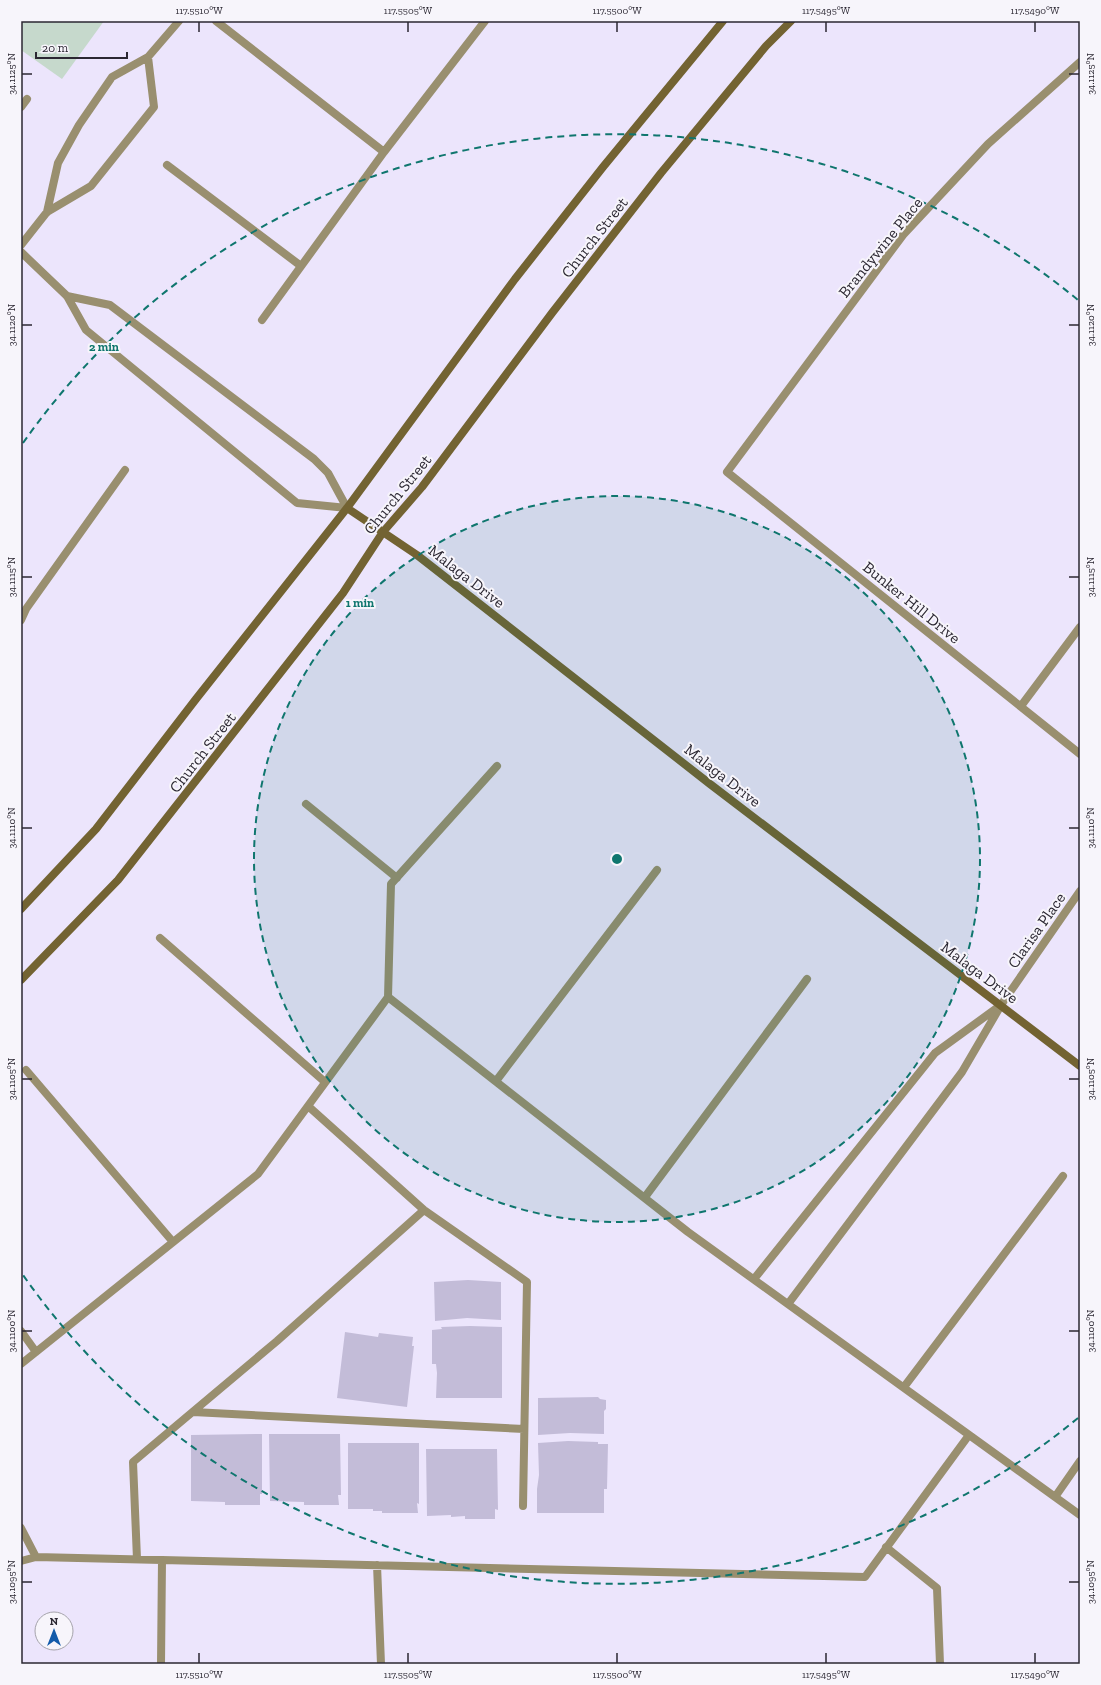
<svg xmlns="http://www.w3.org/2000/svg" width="1101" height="1685" font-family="'Zilla Slab',serif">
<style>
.green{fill:#c6d9cc}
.building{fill:#c3bcd8}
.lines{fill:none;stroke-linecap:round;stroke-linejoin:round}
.lane{stroke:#998f6f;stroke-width:8}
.street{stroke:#998f6f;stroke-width:8}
.secondary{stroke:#736332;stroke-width:8}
.ticks{fill:none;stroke:#2b2732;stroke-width:1.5}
.ring{fill:none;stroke:#0f766e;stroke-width:2;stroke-dasharray:7 5}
.labels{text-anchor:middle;stroke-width:4;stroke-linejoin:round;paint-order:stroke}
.street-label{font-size:16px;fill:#2b2732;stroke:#f7f5fb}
.centre{fill:#0f766e;stroke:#f7f5fb;stroke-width:2}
.ring-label{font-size:12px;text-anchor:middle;font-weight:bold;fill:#0f766e;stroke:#f7f5fb;stroke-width:4;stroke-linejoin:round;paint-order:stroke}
.neatline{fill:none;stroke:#2b2732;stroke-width:1.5}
.ticks-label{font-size:10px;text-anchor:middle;fill:#2b2732}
</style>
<rect width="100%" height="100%" fill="#ece5fc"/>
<path class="green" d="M 21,21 L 104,21 L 62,79 L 21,50 Z"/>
<path class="building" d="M 468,1280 L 501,1282 L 501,1320 L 467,1318 L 435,1321 L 434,1282 Z
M 470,1326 L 502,1327 L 502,1398 L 436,1398 L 437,1373 L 436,1364 L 432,1364 L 432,1330 L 442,1329 L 441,1327 Z
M 345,1332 L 378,1337 L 379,1333 L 413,1337 L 412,1346 L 414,1346 L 407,1407 L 337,1398 Z
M 598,1397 L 600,1399 L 606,1400 L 606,1409 L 604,1411 L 604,1434 L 570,1433 L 538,1435 L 538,1398 Z
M 262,1434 L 262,1494 L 260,1494 L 260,1505 L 225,1505 L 225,1502 L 191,1501 L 191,1435 Z
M 269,1434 L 340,1434 L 341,1495 L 338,1495 L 339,1505 L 304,1505 L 304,1502 L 270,1501 Z
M 568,1441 L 598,1442 L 598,1444 L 608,1444 L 607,1489 L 604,1489 L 604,1513 L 537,1513 L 537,1489 L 539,1475 L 538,1443 Z
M 348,1443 L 419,1443 L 419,1504 L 417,1503 L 418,1513 L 382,1513 L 382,1511 L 373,1511 L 373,1509 L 348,1509 Z
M 426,1449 L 497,1449 L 498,1510 L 495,1509 L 495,1519 L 465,1519 L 465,1516 L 451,1517 L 451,1515 L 427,1516 Z"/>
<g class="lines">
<path class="lane" d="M 216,21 L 384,152 L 485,21
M 21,107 L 27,99
M 167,165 L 301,266
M 47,212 L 58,163 L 79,125 L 112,77 L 148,57 L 179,21
M 21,245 L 47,212 L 91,186 L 154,107 L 148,57
M 21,252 L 67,296 L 86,330 L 297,503 L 347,508
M 67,296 L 110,305 L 314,459 L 328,473 L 347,508
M 262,320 L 384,152
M 21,620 L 26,609 L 125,470
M 497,766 L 391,884 L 388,997 L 688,1232 L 1080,1515
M 306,804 L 397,878
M 160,938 L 325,1082
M 26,1070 L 173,1242
M 496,1081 L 657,870
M 308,1106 L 424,1210 L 527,1282 L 523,1506
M 645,1197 L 807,979
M 754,1279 L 935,1053 L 1001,1005
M 788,1304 L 962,1072 L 1000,1007
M 21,1331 L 36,1352
M 21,1364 L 258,1174 L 388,997
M 904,1387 L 1063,1176
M 193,1412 L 524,1429
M 1055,1497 L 1080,1461
M 21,1528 L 36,1557 L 865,1577 L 969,1435
M 886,1547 L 937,1588 L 940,1664
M 137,1559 L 133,1462 L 277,1341 L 424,1210
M 21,1561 L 36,1557
M 377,1565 L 381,1664
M 161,1664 L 162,1560"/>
<path class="street" d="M 1080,62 L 988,144 L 903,235 L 727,472 L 1080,754
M 1021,706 L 1080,627
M 1001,1005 L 1080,891"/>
<path class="secondary" d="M 347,508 L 417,555 L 710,784 L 1080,1066
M 21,909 L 96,829 L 196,699 L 347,508 L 515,279 L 603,167 L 723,21
M 21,980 L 118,880 L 343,593 L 383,532 L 422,487 L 552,313 L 661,173 L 766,46 L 791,21"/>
</g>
<path class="ticks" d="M 199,22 L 199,32M 408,22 L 408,32M 617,22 L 617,32M 826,22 L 826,32M 1035,22 L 1035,32M 22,74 L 32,74M 1069,74 L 1079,74M 22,325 L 32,325M 1069,325 L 1079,325M 22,577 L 32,577M 1069,577 L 1079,577M 22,828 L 32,828M 1069,828 L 1079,828M 22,1079 L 32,1079M 1069,1079 L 1079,1079M 22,1331 L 32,1331M 1069,1331 L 1079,1331M 22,1582 L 32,1582M 1069,1582 L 1079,1582M 199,1653 L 199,1663M 408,1653 L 408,1663M 617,1653 L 617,1663M 826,1653 L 826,1663M 1035,1653 L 1035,1663"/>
<circle cx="617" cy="859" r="363" fill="#0f766e" fill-opacity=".12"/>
<g class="ring">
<circle cx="617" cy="859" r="363"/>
<path d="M1078 1418A725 725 0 0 1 23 1275M23 443A725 725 0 0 1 1078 300"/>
</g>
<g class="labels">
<g class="street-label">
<text transform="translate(594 237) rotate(-52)" y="6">Church Street</text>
<text transform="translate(880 247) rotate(-51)" y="6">Brandywine Place</text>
<text transform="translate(397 494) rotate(-51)" y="6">Church Street</text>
<text transform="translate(467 576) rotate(38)" y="6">Malaga Drive</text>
<text transform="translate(912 602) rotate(39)" y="6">Bunker Hill Drive</text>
<text transform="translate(202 752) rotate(-52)" y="6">Church Street</text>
<text transform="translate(723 775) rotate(38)" y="6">Malaga Drive</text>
<text transform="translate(1036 930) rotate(-55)" y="6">Clarisa Place</text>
<text transform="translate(980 972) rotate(37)" y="6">Malaga Drive</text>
</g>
</g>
<circle cx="617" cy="859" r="6" class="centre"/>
<g class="ring-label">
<text x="104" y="351">2 min</text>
<text x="360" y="607">1 min</text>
</g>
<rect width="1101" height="1685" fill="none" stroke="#f7f5fb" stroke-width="44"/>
<g transform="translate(54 1631)"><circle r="19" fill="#f7f5fb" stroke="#a5a3ab"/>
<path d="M0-3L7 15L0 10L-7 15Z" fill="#135baa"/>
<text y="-6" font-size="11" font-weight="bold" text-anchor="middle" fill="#2b2732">N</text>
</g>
<path d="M36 52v6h91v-6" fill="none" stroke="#2b2732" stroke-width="2"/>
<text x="42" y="52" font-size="12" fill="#2b2732" stroke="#f7f5fb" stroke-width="3" paint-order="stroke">20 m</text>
<rect x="22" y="22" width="1057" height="1641" class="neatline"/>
<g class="ticks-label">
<text x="199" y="14">117.5510°W</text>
<text x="408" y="14">117.5505°W</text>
<text x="617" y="14">117.5500°W</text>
<text x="826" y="14">117.5495°W</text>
<text x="1035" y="14">117.5490°W</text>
<text transform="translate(11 74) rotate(-90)" y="4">34.1125°N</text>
<text transform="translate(1090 74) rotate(-90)" y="4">34.1125°N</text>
<text transform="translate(11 325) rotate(-90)" y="4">34.1120°N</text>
<text transform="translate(1090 325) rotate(-90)" y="4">34.1120°N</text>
<text transform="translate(11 577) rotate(-90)" y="4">34.1115°N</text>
<text transform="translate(1090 577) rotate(-90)" y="4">34.1115°N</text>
<text transform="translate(11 828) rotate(-90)" y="4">34.1110°N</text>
<text transform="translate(1090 828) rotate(-90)" y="4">34.1110°N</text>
<text transform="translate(11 1079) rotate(-90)" y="4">34.1105°N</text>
<text transform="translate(1090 1079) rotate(-90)" y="4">34.1105°N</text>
<text transform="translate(11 1331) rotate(-90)" y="4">34.1100°N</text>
<text transform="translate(1090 1331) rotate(-90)" y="4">34.1100°N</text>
<text transform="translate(11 1582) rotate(-90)" y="4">34.1095°N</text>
<text transform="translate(1090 1582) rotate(-90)" y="4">34.1095°N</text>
<text x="199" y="1678">117.5510°W</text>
<text x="408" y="1678">117.5505°W</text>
<text x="617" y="1678">117.5500°W</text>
<text x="826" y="1678">117.5495°W</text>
<text x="1035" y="1678">117.5490°W</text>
</g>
</svg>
